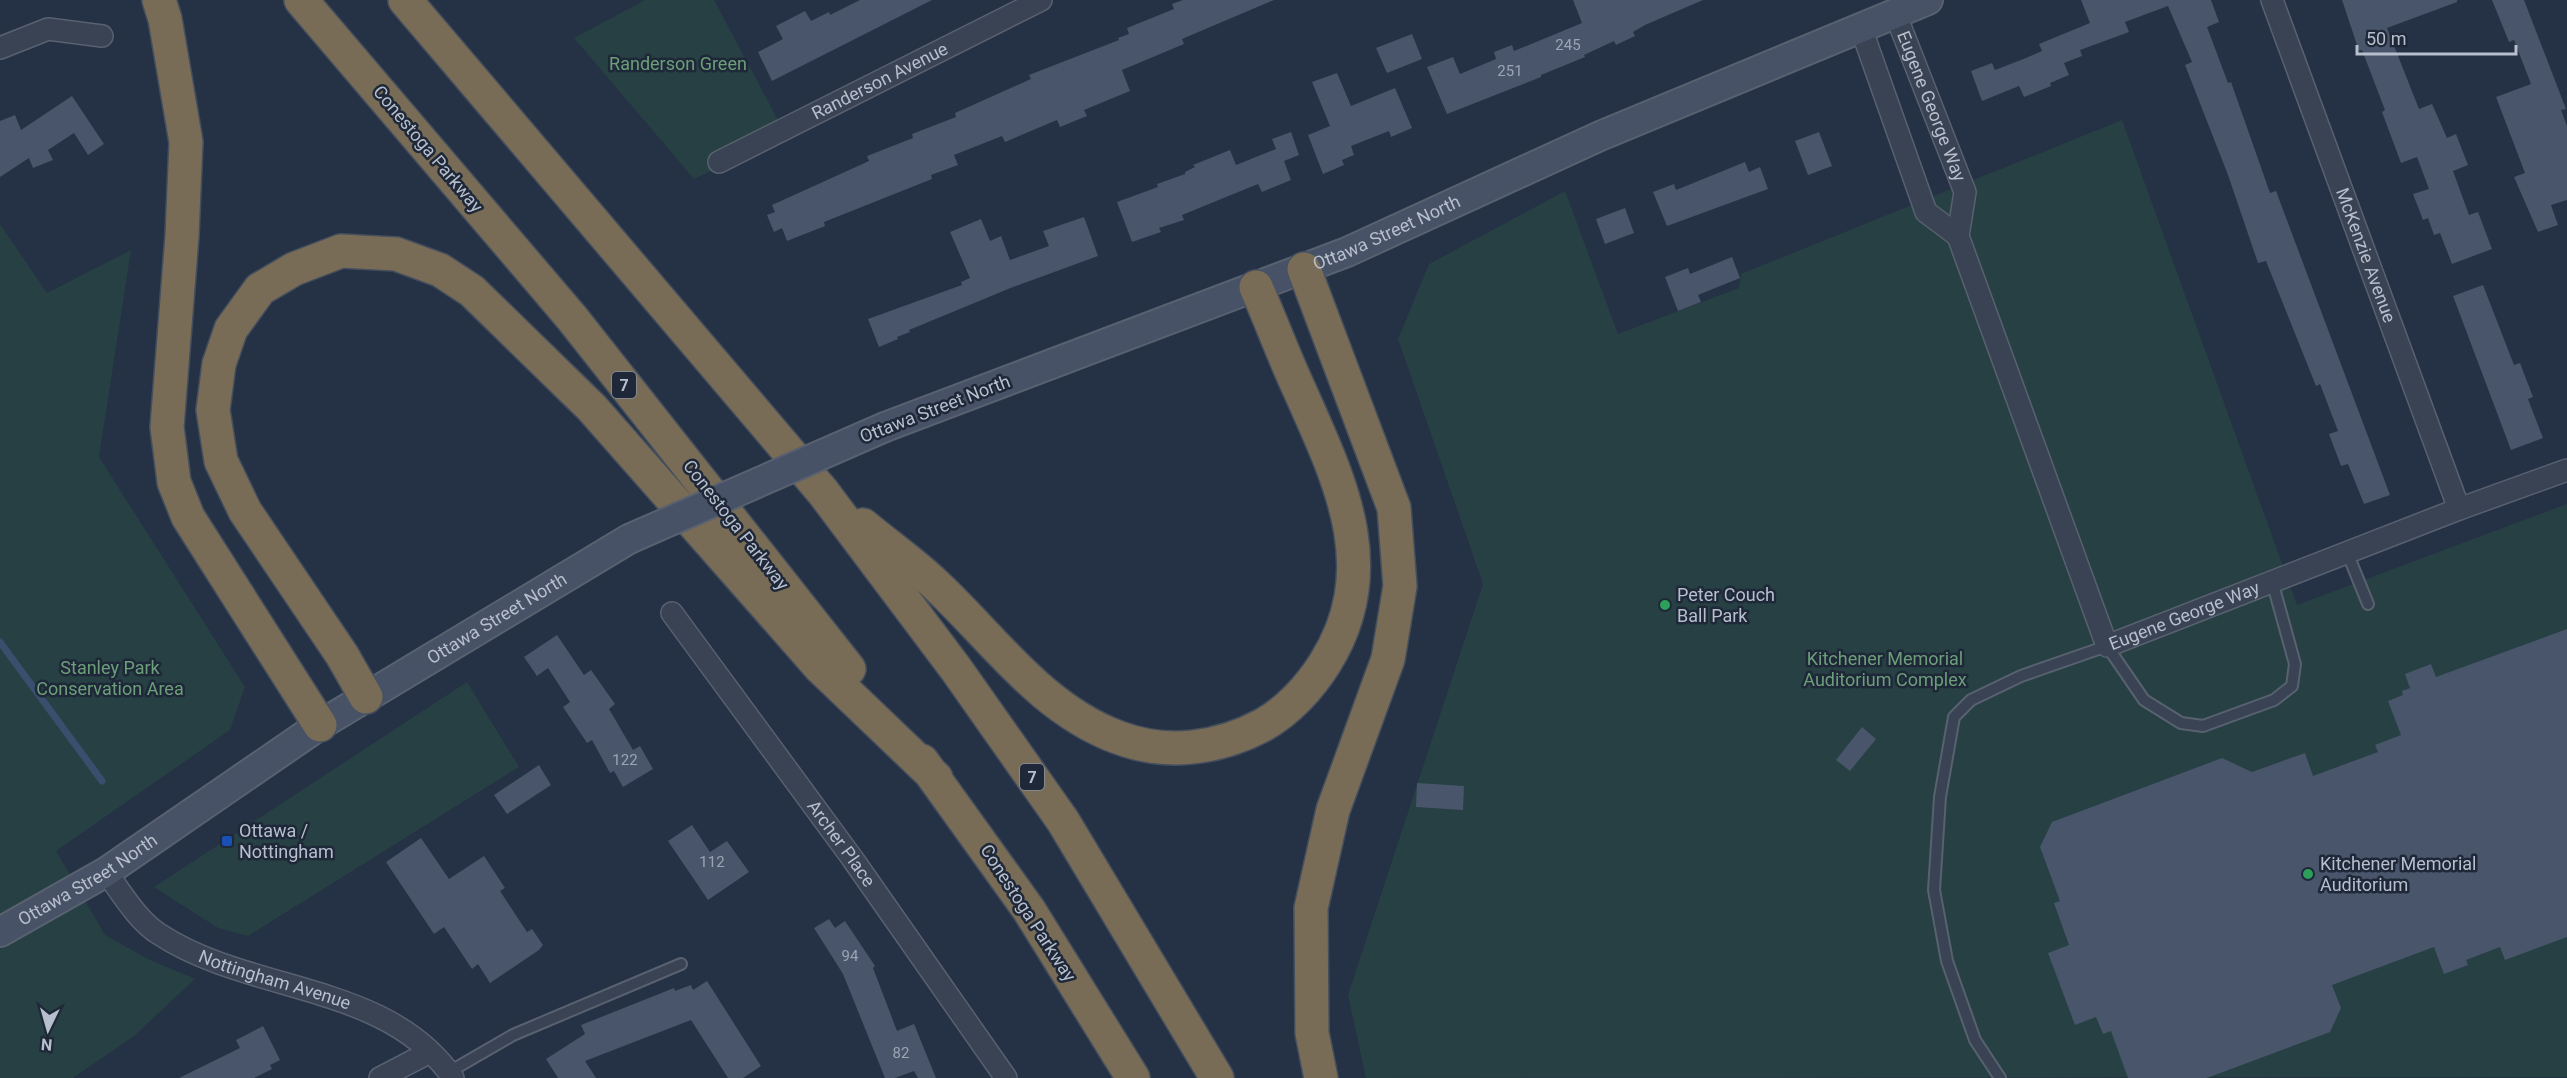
<svg xmlns="http://www.w3.org/2000/svg" width="2567" height="1078" font-family="Roboto,sans-serif">
<style>
.green{fill:#274044}
.lines{fill:none;stroke-linecap:round;stroke-linejoin:round}
.stream{stroke:#3a4e6d;stroke-width:7}
.building{fill:#49556a}
.lane-casing{stroke:#586170;stroke-width:14}
.street-casing{stroke:#586170;stroke-width:24}
.secondary-casing{stroke:#586170;stroke-width:32}
.highway-casing{stroke:#444e5d;stroke-width:36}
.lane{stroke:#3a4353;stroke-width:10}
.street{stroke:#3a4353;stroke-width:21}
.secondary{stroke:#475266;stroke-width:28}
.highway{stroke:#796c56;stroke-width:33}
.secondary-bridge-casing{stroke:#586170;stroke-width:32;stroke-linecap:butt}
.secondary-bridge{stroke:#475266;stroke-width:28}
.leisure-dot{fill:#2e9e5b;stroke:#1e2838;stroke-width:2}
.transit-dot{fill:#1a4fb4;stroke:#1e2838;stroke-width:2}
.labels{text-anchor:middle;stroke-width:5;stroke-linejoin:round;paint-order:stroke}
.number-label{font-size:15px;fill:#9ca4b4}
.shield{fill:#1e2838;stroke:#8992a0;stroke-width:1.5}
.shield-label{font-size:16px;font-weight:bold;fill:#b7bfcd}
.park-label{font-size:18px;fill:#6c9f79;stroke:#1e2838}
.street-label{font-size:18px;fill:#b7bfcd;stroke:#1e2838}
.poi-label{font-size:18px;fill:#b7bfcd;stroke:#1e2838;text-anchor:start}
</style>
<rect width="100%" height="100%" fill="#253144"/>
<path class="green" d="M 645,0 L 714,0 L 786,135 L 694,179 L 574,38 Z
M 2122,120 L 2297,605 L 2567,504 L 2567,1077 L 1366,1078 L 1348,995 L 1483,584 L 1398,339 L 1429,264 L 1565,191 L 1618,334 L 1739,288 L 1741,274 Z
M 0,224 L 47,293 L 131,250 L 99,457 L 245,687 L 230,730 L 56,851 L 105,935 L 148,959 L 195,979 L 134,1036 L 73,1078 L 0,1078 Z
M 467,682 L 519,767 L 248,936 L 218,928 L 154,887 Z"/>
<g class="lines">
<path class="stream" d="M 0,642 L 102,781"/>
</g>
<path class="building" d="M 860,0 L 932,0 L 772,81 L 758,52 L 783,39 L 776,26 L 805,11 L 811,21 L 829,12 L 830,15 Z
M 1183,0 L 1274,0 L 1182,39 L 1184,44 L 1122,70 L 1130,91 L 1084,110 L 1087,116 L 1060,127 L 1057,120 L 1005,142 L 1002,136 L 954,155 L 958,165 L 931,175 L 932,179 L 824,222 L 825,226 L 787,241 L 782,228 L 774,232 L 767,215 L 775,212 L 772,205 L 869,161 L 867,156 L 913,138 L 912,134 L 956,117 L 955,113 L 1031,79 L 1029,75 L 1119,40 L 1118,38 L 1129,34 L 1127,28 L 1174,9 L 1172,4 Z
M 1573,0 L 1703,0 L 1645,25 L 1633,32 L 1635,36 L 1616,45 L 1614,41 L 1584,55 L 1585,57 L 1541,75 L 1541,77 L 1447,114 L 1427,67 L 1453,57 L 1460,74 L 1496,59 L 1494,52 L 1512,45 L 1514,51 L 1582,23 Z
M 2081,0 L 2211,0 L 2219,22 L 2207,27 L 2228,83 L 2231,82 L 2270,193 L 2276,191 L 2390,495 L 2364,504 L 2348,464 L 2341,466 L 2329,434 L 2338,431 L 2320,384 L 2316,386 L 2266,261 L 2258,263 L 2228,175 L 2185,65 L 2192,62 L 2168,6 L 2125,22 L 2129,32 L 2080,50 L 2082,56 L 2064,63 L 2069,75 L 2050,83 L 2051,86 L 2024,97 L 2019,86 L 1982,101 L 1971,71 L 1992,63 L 1995,70 L 2026,58 L 2042,51 L 2039,44 L 2090,23 Z
M 2342,0 L 2457,0 L 2457,2 L 2387,28 L 2419,109 L 2432,104 L 2447,138 L 2456,134 L 2468,165 L 2453,171 L 2469,215 L 2478,212 L 2492,249 L 2452,264 L 2440,233 L 2434,235 L 2428,218 L 2423,220 L 2413,194 L 2429,189 L 2417,157 L 2401,163 L 2382,112 L 2385,110 L 2362,50 L 2359,51 Z
M 2492,0 L 2524,0 L 2566,109 L 2561,110 L 2567,126 L 2567,200 L 2551,205 L 2558,225 L 2538,232 L 2514,177 L 2525,173 L 2496,97 L 2531,84 L 2514,40 L 2509,42 Z
M 1412,34 L 1422,59 L 1387,73 L 1376,48 Z
M 1337,73 L 1351,106 L 1395,88 L 1412,128 L 1391,137 L 1389,131 L 1351,146 L 1354,155 L 1342,160 L 1344,165 L 1323,174 L 1308,135 L 1330,126 L 1312,82 Z
M 72,96 L 104,144 L 88,155 L 74,133 L 48,150 L 53,160 L 33,168 L 29,158 L 0,177 L 0,121 L 15,115 L 21,130 Z
M 1291,132 L 1299,155 L 1284,161 L 1291,180 L 1262,192 L 1258,184 L 1182,215 L 1184,220 L 1159,228 L 1161,232 L 1132,242 L 1117,202 L 1158,187 L 1157,184 L 1185,174 L 1185,172 L 1195,167 L 1193,165 L 1230,150 L 1236,165 L 1276,149 L 1272,139 Z
M 1819,132 L 1832,166 L 1808,175 L 1795,141 Z
M 1745,162 L 1749,172 L 1760,167 L 1768,189 L 1667,226 L 1653,192 L 1674,184 L 1676,190 Z
M 1625,208 L 1634,233 L 1605,244 L 1596,219 Z
M 1084,217 L 1098,256 L 1013,287 L 909,330 L 910,332 L 897,337 L 898,339 L 879,347 L 868,319 L 962,285 L 961,282 L 970,278 L 950,232 L 981,219 L 990,241 L 1001,236 L 1010,260 L 1049,246 L 1043,231 Z
M 1732,257 L 1740,278 L 1698,295 L 1701,302 L 1678,311 L 1665,277 L 1688,268 L 1690,274 Z
M 2483,285 L 2514,365 L 2520,363 L 2533,397 L 2528,399 L 2543,438 L 2511,450 L 2453,296 Z
M 2567,629 L 2567,937 L 2505,960 L 2500,947 L 2466,960 L 2468,965 L 2444,974 L 2434,947 L 2332,985 L 2341,1008 L 2330,1032 L 2207,1078 L 2128,1078 L 2111,1031 L 2103,1034 L 2096,1017 L 2075,1025 L 2048,953 L 2069,945 L 2054,903 L 2060,901 L 2040,847 L 2052,822 L 2222,758 L 2252,772 L 2305,753 L 2313,776 L 2378,752 L 2375,745 L 2401,735 L 2388,701 L 2403,695 L 2402,691 L 2410,688 L 2405,674 L 2431,664 L 2436,677 Z
M 557,635 L 584,675 L 591,670 L 615,704 L 609,709 L 633,750 L 640,746 L 653,769 L 623,787 L 614,771 L 610,773 L 592,740 L 587,743 L 563,707 L 570,702 L 548,668 L 537,676 L 524,657 Z
M 1862,727 L 1876,739 L 1850,771 L 1836,760 Z
M 539,765 L 551,785 L 507,814 L 494,795 Z
M 1417,783 L 1464,786 L 1463,810 L 1416,807 Z
M 692,825 L 710,852 L 727,841 L 749,872 L 708,900 L 668,841 Z
M 421,838 L 449,879 L 484,856 L 505,888 L 500,891 L 527,932 L 532,929 L 543,945 L 539,950 L 490,983 L 478,964 L 472,969 L 444,927 L 434,934 L 386,862 Z
M 829,919 L 835,928 L 845,921 L 875,966 L 873,968 L 897,1031 L 914,1024 L 936,1078 L 918,1078 L 914,1071 L 895,1078 L 885,1078 L 843,974 L 814,928 Z
M 707,981 L 761,1066 L 743,1078 L 728,1078 L 691,1020 L 585,1061 L 596,1078 L 558,1078 L 546,1059 L 585,1034 L 581,1025 L 674,988 L 675,991 L 691,985 L 693,990 Z
M 263,1026 L 280,1060 L 270,1065 L 272,1069 L 254,1078 L 179,1078 L 240,1048 L 236,1040 Z"/>
<g class="lines">
<g class="lane-casing">
<path id="lane" d="M 2347,552 L 2368,604
M 449,1072 L 513,1035 L 681,964
M 2000,1078 L 1975,1040 L 1947,961 L 1934,890 L 1940,797 L 1954,717 L 1971,700 L 2021,676 L 2107,646 L 2144,700 L 2181,723 L 2203,726 L 2274,700 L 2292,686 L 2295,664 L 2272,581"/>
</g>
<g class="street-casing">
<g id="street">
<path id="s1" d="M 2272,0 L 2459,509"/>
<path id="s2" d="M 1895,13 L 1965,192 L 1958,236 L 2107,646 L 2459,509 L 2567,470"/>
<path d="M 1861,28 L 1926,212 L 1958,236"/>
<path d="M 0,48 L 48,29 L 102,36"/>
<path id="s3" d="M 719,162 L 1041,0"/>
<path id="s4" d="M 672,613 L 852,858 L 1006,1078"/>
<path id="s5" d="M 106,872 C 121,892 137,920 159,934 C 250,994 387,982 453,1078"/>
<path d="M 380,1078 L 430,1052"/>
</g>
</g>
<g class="secondary-casing">
<g id="secondary">
<path id="s6" d="M 885,427 L 1347,252 L 1600,136 L 1928,0"/>
<path id="s7" d="M 0,932 L 106,872 L 320,725 L 629,539"/>
</g>
</g>
<g class="highway-casing">
<path id="highway" d="M 159,0 L 165,19 L 186,142 L 182,236 L 167,427 L 174,482 L 188,517 L 320,725
M 301,0 L 572,318 L 849,669
M 405,0 L 823,492 L 956,669 L 1063,821 L 1217,1078
M 1304,269 L 1394,508 L 1400,586 L 1388,659 L 1333,810 L 1311,908 L 1312,1033 L 1321,1078
M 863,525 C 887,545 913,563 935,584 C 993,638 1040,708 1117,737 C 1166,756 1218,749 1263,725 C 1288,711 1310,687 1325,663 C 1384,569 1340,481 1300,391 C 1284,357 1271,321 1256,287
M 366,697 L 342,655 L 245,511 L 221,461 L 213,410 L 219,364 L 231,329 L 260,289 L 294,269 L 341,251 L 396,254 L 440,270 L 472,291 L 592,408 L 820,667 L 936,778
M 922,761 L 1029,910 L 1133,1078"/>
</g>
<use href="#lane" class="lane"/>
<use href="#street" class="street"/>
<use href="#secondary" class="secondary"/>
<use href="#highway" class="highway"/>
<g class="secondary-bridge-casing">
<path id="secondary-bridge" d="M 629,539 L 885,427"/>
</g>
<use href="#secondary-bridge" class="secondary-bridge"/>
</g>
<g class="leisure-dot">
<circle cx="1665" cy="605" r="6"/>
<circle cx="2308" cy="874" r="6"/>
</g>
<rect class="transit-dot" x="221" y="835" width="12" height="12" rx="3"/>
<g class="labels">
<g class="number-label">
<text x="1568" y="50">245</text>
<text x="1510" y="76">251</text>
<text x="625" y="765">122</text>
<text x="712" y="867">112</text>
<text x="850" y="961">94</text>
<text x="901" y="1058">82</text>
</g>
<g class="shield">
<rect x="612" y="372" width="24" height="26" rx="4.5"/>
<rect x="1020" y="764" width="24" height="26" rx="4.5"/>
</g>
<g class="shield-label">
<text x="624" y="391">7</text>
<text x="1032" y="783">7</text>
</g>
<g class="park-label">
<text x="678" y="70">Randerson Green</text>
<text x="1885" y="665">Kitchener Memorial<tspan x="1885" dy="21">Auditorium Complex</tspan></text>
<text x="110" y="674">Stanley Park<tspan x="110" dy="21">Conservation Area</tspan></text>
</g>
<g class="street-label">
<text dy="6" stroke="none"><textPath href="#s3" startOffset="180">Randerson Avenue</textPath></text>
<text dy="6" stroke="none"><textPath href="#s2" startOffset="100">Eugene George Way</textPath></text>
<text transform="translate(428 149) rotate(50)" y="6">Conestoga Parkway</text>
<text dy="6" stroke="none"><textPath href="#s6" startOffset="538">Ottawa Street North</textPath></text>
<text dy="6" stroke="none"><textPath href="#s1" startOffset="272">McKenzie Avenue</textPath></text>
<text transform="translate(935 409) rotate(-21)" y="6">Ottawa Street North</text>
<text transform="translate(736 525) rotate(52)" y="6">Conestoga Parkway</text>
<text dy="6" stroke="none"><textPath href="#s2" startOffset="756">Eugene George Way</textPath></text>
<text dy="6" stroke="none"><textPath href="#s7" startOffset="588">Ottawa Street North</textPath></text>
<text dy="6" stroke="none"><textPath href="#s4" startOffset="286">Archer Place</textPath></text>
<text dy="6" stroke="none"><textPath href="#s7" startOffset="102">Ottawa Street North</textPath></text>
<text transform="translate(1028 913) rotate(57)" y="6">Conestoga Parkway</text>
<text dy="6" stroke="none"><textPath href="#s5" startOffset="207">Nottingham Avenue</textPath></text>
</g>
<g class="poi-label">
<text x="1677" y="601">Peter Couch<tspan x="1677" dy="21">Ball Park</tspan></text>
<text x="239" y="837">Ottawa /<tspan x="239" dy="21">Nottingham</tspan></text>
<text x="2320" y="870">Kitchener Memorial<tspan x="2320" dy="21">Auditorium</tspan></text>
</g>
</g>
<g transform="translate(48 1030) rotate(185)" stroke="#1e2838" stroke-width="4.5" paint-order="stroke">
<path d="M0-4.5L10 22L0 15L-10 22Z" fill="#b7bfcd"/>
<text y="-9" font-size="16" font-weight="bold" text-anchor="middle" fill="#b7bfcd">N</text>
</g>
<path d="M2357 45v9h159v-9" fill="none" stroke="#b7bfcd" stroke-width="3"/>
<text x="2366" y="45" font-size="18" fill="#b7bfcd" stroke="#1e2838" stroke-width="4.5" paint-order="stroke">50 m</text>
</svg>
